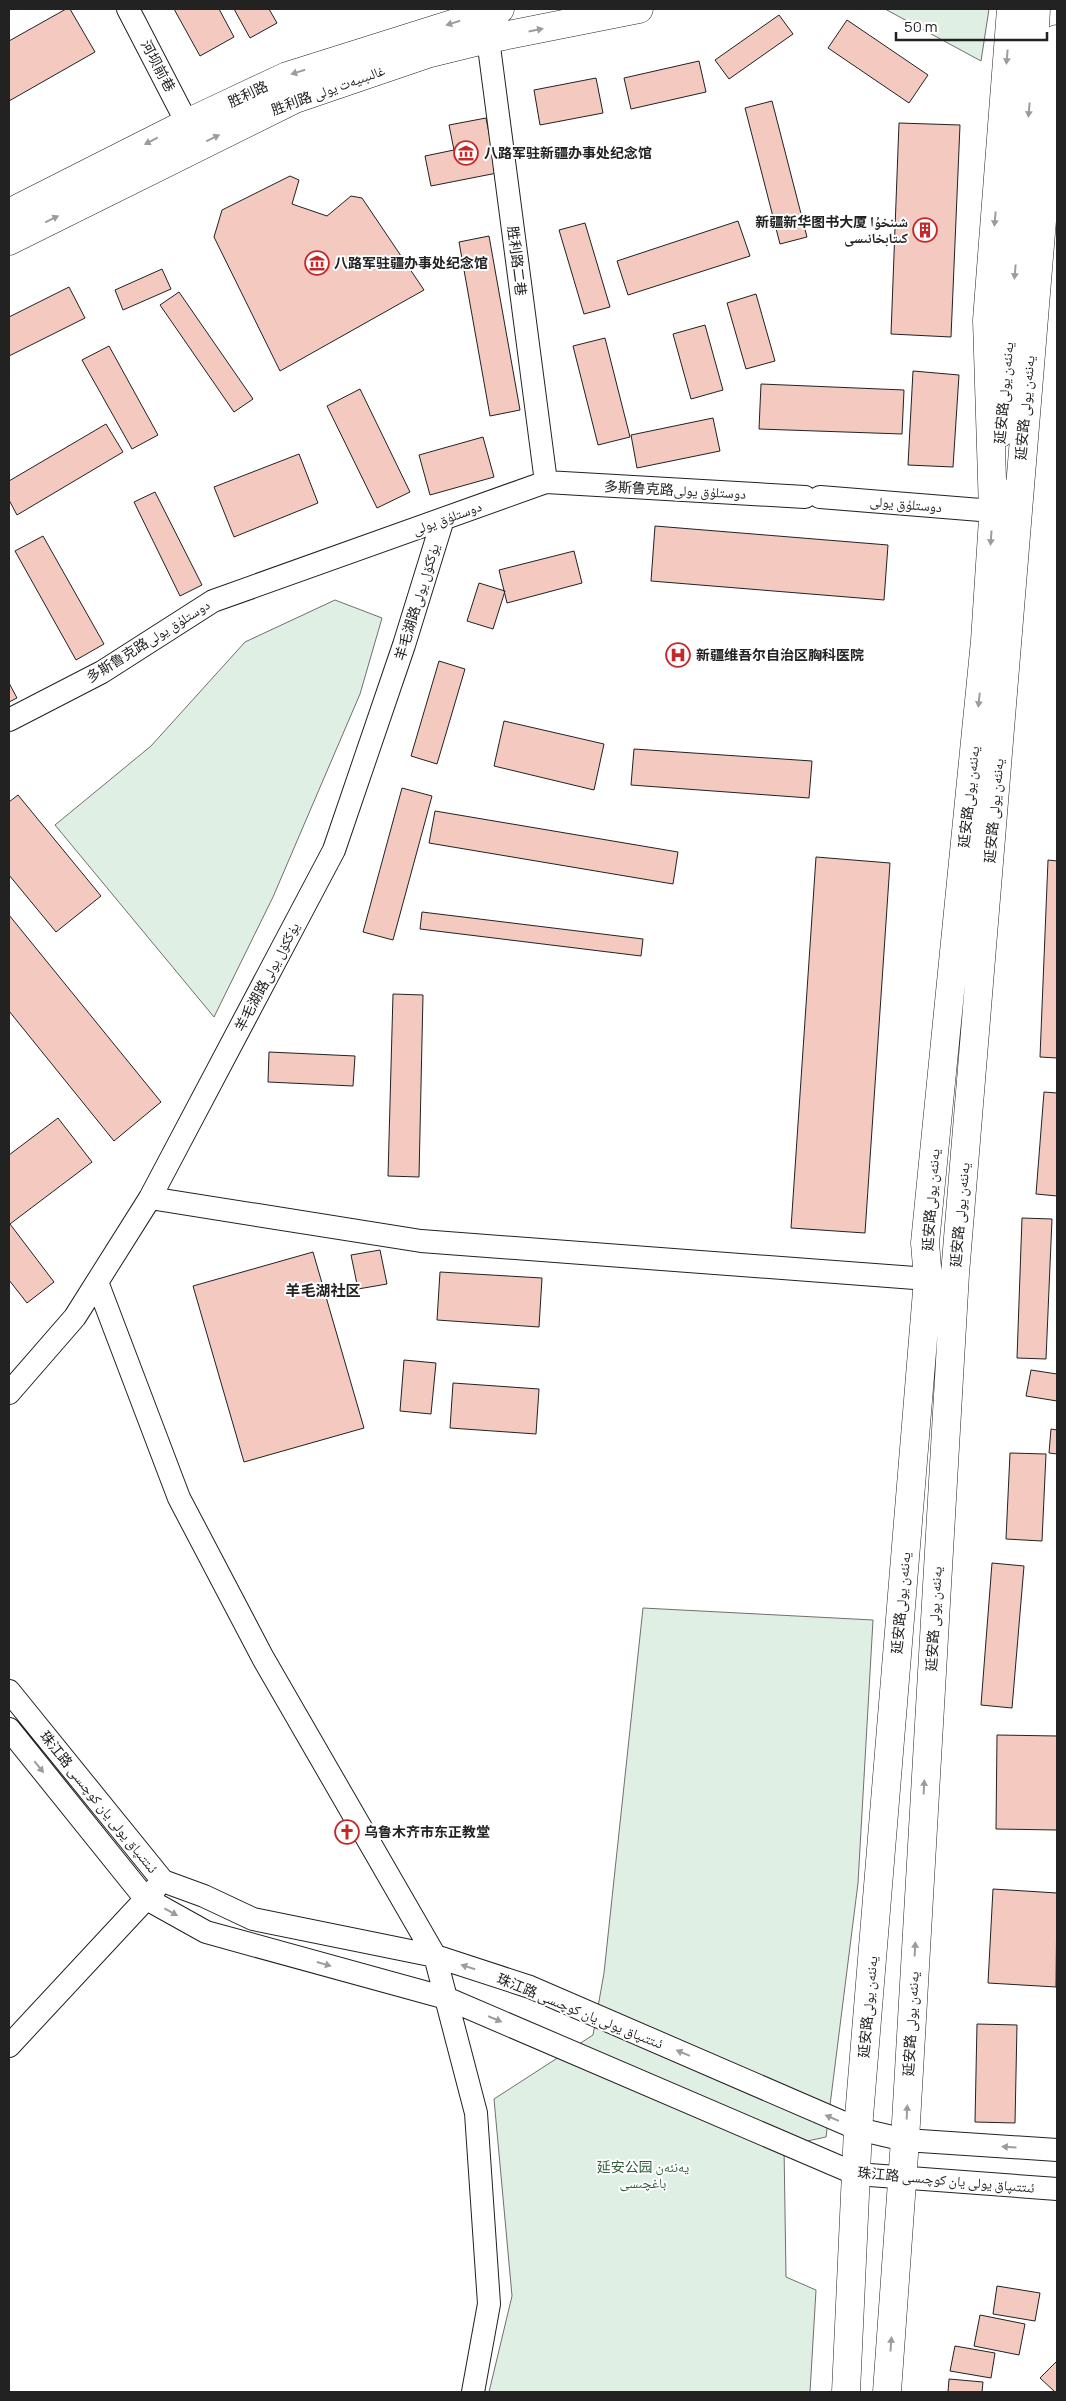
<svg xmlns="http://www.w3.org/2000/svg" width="1066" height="2401" font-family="Manrope,'Noto Naskh Arabic','Noto Sans SC',sans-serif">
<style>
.green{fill:#e0efe3;stroke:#6f6f6f}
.building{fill:#f3c9c0;stroke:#222}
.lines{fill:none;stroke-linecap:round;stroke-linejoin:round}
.minor-casing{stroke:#222;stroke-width:24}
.major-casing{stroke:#222;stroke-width:29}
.highway-casing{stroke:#222;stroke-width:29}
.minor{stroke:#fff;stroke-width:22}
.major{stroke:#fff;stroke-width:28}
.highway{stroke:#fff;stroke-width:28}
.oneway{fill:#9c9c9c}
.labels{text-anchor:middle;stroke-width:4;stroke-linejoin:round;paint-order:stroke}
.street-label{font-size:14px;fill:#222;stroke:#fff}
.poi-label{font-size:14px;font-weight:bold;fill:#222;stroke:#fff;text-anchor:start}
.park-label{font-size:14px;fill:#2f5e38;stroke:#fff}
.neighbourhood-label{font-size:15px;font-weight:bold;fill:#222;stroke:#fff}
</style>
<rect width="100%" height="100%" fill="#fff"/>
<path class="green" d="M 885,9 L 989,9 L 981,61 Z
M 335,600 L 382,618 L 360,694 L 273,897 L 214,1017 L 55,825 L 151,746 L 245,642 Z
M 643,1608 L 873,1620 L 858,1883 L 826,2137 L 784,2146 L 786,2277 L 816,2290 L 810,2392 L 489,2392 L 512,2296 L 494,2099 L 593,2035 L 604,1973 Z"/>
<path class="building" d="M 66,9 L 70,9 L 95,52 L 9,101 L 9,41 Z
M 174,9 L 219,9 L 234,37 L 200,56 Z
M 234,9 L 269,9 L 277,23 L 250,38 Z
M 779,15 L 793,34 L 729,79 L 715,60 Z
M 847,20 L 928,75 L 909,103 L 828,48 Z
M 699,61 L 706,92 L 631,109 L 624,78 Z
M 596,78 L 603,113 L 540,125 L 534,90 Z
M 772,101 L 807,237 L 780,244 L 745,108 Z
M 486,118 L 497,173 L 431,186 L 425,156 L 454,150 L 449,125 Z
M 899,123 L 960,125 L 951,337 L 891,334 Z
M 290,176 L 299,180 L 292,204 L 327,216 L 351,196 L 362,198 L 424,290 L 280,371 L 214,237 L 222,210 Z
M 738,221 L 750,256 L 628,295 L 617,261 Z
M 585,223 L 610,307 L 584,314 L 559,230 Z
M 489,236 L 520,410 L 490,416 L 459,242 Z
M 162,269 L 171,289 L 123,310 L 115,290 Z
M 69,287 L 85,318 L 9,356 L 9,317 Z
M 179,292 L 253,399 L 234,412 L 160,305 Z
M 756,294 L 775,361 L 746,369 L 727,303 Z
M 705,325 L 723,390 L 691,399 L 673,334 Z
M 605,338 L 630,437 L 598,445 L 573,346 Z
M 109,346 L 158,435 L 132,449 L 82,360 Z
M 913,371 L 959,375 L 953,467 L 908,465 Z
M 761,384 L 904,390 L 902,434 L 759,429 Z
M 360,389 L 410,492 L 377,508 L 327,406 Z
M 713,418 L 720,451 L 637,468 L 631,435 Z
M 106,424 L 123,452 L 17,515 L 9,500 L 9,481 Z
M 483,437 L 494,477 L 430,495 L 419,455 Z
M 299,454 L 318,503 L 234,537 L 214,487 Z
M 155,492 L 202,585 L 180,596 L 134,502 Z
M 655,526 L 888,545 L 884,600 L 651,581 Z
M 43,536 L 104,644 L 76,660 L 15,551 Z
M 574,551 L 582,583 L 507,603 L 499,570 Z
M 479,583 L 505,591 L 493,629 L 467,621 Z
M 439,661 L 465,669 L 437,764 L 411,756 Z
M 9,683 L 17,698 L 9,702 Z
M 504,721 L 604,744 L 594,790 L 494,766 Z
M 634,749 L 812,761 L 809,798 L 631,785 Z
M 402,788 L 432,796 L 393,940 L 363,932 Z
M 18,795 L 101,896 L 56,932 L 9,875 L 9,802 Z
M 435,811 L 678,852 L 673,884 L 429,843 Z
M 816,857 L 890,863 L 865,1233 L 791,1228 Z
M 1048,860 L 1057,861 L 1057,1058 L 1040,1057 Z
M 422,912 L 643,939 L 641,956 L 420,929 Z
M 9,915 L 161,1102 L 114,1141 L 9,1011 Z
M 393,994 L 423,995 L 419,1177 L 388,1176 Z
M 269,1052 L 355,1056 L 353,1086 L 268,1082 Z
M 1044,1092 L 1057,1093 L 1057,1196 L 1036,1194 Z
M 58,1118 L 92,1162 L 10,1224 L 54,1282 L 27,1303 L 9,1280 L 9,1155 Z
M 1022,1218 L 1052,1219 L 1046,1359 L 1017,1358 Z
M 380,1250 L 387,1284 L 358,1289 L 351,1255 Z
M 313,1252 L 364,1428 L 244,1462 L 193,1286 Z
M 440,1272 L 542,1278 L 539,1327 L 437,1320 Z
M 404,1360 L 436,1363 L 431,1414 L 400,1411 Z
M 1031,1370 L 1057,1374 L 1057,1401 L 1026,1396 Z
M 453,1383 L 539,1389 L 536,1434 L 450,1428 Z
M 1051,1429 L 1057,1430 L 1057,1454 L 1049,1453 Z
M 1010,1453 L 1046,1454 L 1042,1541 L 1006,1539 Z
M 992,1563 L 1024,1566 L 1012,1708 L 981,1705 Z
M 997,1735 L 1057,1736 L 1057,1830 L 996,1829 Z
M 993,1889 L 1057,1893 L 1056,1987 L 988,1983 Z
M 977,2024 L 1017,2025 L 1015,2123 L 975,2122 Z
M 997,2286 L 1040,2293 L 1035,2321 L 993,2314 Z
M 980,2315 L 1025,2324 L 1019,2355 L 974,2346 Z
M 955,2346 L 995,2353 L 991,2378 L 950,2371 Z
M 1057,2361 L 1057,2392 L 1055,2392 L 1040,2378 Z
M 949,2379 L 983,2382 L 982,2392 L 948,2392 Z"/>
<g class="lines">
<g class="minor-casing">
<path id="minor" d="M 128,9 L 187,123
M 488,39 L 546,482
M 820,497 L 993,511
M 9,720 L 102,672 L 213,601 L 546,482 L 805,497
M 150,1198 L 421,1241 L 928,1279
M 97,1282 L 179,1498 L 263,1658 L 435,1956 L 476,2113 L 489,2304 L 473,2392
M 9,1393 L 75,1317 L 150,1198 L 334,850 L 404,645 L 443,519
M 9,1691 L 163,1881 L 204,1896 L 253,1919 L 435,1956 L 530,1987 L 858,2129 L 905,2140 L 1057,2150
M 9,1729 L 145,1898 L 206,1932 L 446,1998 L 856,2174 L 1057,2189
M 9,2046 L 156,1888"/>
</g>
<g class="major-casing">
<path id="major" d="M 9,213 L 187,123 L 287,76 L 500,9
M 9,241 L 295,99 L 427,54 L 488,39 L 639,9
M 1000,433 L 1032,80 L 1036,9
M 846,2392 L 858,2129 L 928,1279 L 925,1243 L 985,641 L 995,488
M 887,2392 L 905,2140 L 955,1274 L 1057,39"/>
</g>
<g class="highway-casing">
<path id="highway" d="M 993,511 L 987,320 L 1011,9"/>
</g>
<use href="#minor" class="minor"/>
<use href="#major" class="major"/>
<use href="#highway" class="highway"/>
</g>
<defs><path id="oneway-solid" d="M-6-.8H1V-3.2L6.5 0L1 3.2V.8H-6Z" transform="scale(1.25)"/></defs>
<g class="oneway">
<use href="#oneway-solid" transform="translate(453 23) rotate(163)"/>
<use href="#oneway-solid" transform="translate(536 30) rotate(-11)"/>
<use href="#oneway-solid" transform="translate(1007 57) rotate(95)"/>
<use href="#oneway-solid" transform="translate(298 72) rotate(162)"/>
<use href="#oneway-solid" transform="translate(1029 110) rotate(95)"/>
<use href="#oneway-solid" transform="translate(213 138) rotate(-26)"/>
<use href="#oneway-solid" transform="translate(151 141) rotate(153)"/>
<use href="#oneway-solid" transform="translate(52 219) rotate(-26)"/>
<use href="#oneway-solid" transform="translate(995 219) rotate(95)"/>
<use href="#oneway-solid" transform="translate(1015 272) rotate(95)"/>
<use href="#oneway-solid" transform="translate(991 538) rotate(94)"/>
<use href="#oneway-solid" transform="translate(979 700) rotate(96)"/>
<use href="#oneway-solid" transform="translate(39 1767) rotate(51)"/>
<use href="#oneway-solid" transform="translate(924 1787) rotate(-87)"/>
<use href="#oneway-solid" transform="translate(171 1912) rotate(29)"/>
<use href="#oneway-solid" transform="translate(915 1949) rotate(-87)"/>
<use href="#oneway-solid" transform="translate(324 1964) rotate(16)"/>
<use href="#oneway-solid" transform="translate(468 1967) rotate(-162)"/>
<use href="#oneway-solid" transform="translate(495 2019) rotate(23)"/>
<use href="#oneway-solid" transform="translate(683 2053) rotate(-157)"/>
<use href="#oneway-solid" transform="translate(907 2112) rotate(-87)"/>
<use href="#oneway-solid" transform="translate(832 2118) rotate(-157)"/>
<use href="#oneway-solid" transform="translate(1009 2147) rotate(-176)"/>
<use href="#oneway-solid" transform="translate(891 2344) rotate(-86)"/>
</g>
<defs>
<g id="museum-ring" transform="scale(1.25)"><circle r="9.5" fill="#fff" stroke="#c62828" stroke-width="1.5"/><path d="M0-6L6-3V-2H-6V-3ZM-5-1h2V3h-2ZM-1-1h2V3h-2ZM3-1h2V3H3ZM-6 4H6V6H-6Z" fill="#c62828"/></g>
<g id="building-ring" transform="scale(1.25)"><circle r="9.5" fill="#fff" stroke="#c62828" stroke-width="1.5"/><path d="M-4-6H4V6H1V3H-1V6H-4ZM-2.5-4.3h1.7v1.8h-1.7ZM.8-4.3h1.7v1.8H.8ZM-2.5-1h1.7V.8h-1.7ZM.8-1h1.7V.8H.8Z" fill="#c62828"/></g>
<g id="hospital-ring" transform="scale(1.25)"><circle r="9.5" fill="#fff" stroke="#c62828" stroke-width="1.5"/><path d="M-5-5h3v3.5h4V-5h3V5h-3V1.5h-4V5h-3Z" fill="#c62828"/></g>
<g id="church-ring" transform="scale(1.25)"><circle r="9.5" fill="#fff" stroke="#c62828" stroke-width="1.5"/><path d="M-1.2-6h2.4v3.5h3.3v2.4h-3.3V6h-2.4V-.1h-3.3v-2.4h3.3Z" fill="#c62828"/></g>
</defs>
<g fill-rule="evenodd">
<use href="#museum-ring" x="466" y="153"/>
<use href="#building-ring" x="925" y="230"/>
<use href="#museum-ring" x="317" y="263"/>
<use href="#hospital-ring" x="678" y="655"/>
<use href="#church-ring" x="347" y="1832"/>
</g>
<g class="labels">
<g class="street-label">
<text transform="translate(158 66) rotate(62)" y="5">河坝前巷</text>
<text transform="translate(328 90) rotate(-20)" y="5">胜利路 غالىبىيەت يولى</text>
<text transform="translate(248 94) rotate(-25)" y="5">胜利路</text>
<text transform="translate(517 261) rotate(83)" y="5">胜利路二巷</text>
<text transform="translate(1004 393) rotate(-85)" y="5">延安路يەنئەن يولى</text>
<text transform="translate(1025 408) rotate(-85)" y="5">延安路 يەنئەن يولى</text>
<text transform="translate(675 490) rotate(3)" y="5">多斯鲁克路دوستلۇق يولى</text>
<text transform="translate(906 504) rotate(5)" y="5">دوستلۇق يولى</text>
<text transform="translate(447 518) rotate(-20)" y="5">دوستلۇق يولى</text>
<text transform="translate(417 602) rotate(-73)" y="5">羊毛湖路يۇڭكۆل يولى</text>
<text transform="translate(148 641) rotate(-32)" y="5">多斯鲁克路دوستلۇق يولى</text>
<text transform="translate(969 797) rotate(-84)" y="5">延安路يەنئەن يولى</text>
<text transform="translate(994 811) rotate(-85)" y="5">延安路 يەنئەن يولى</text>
<text transform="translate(267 977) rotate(-62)" y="5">羊毛湖路يۇڭكۆل يولى</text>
<text transform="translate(931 1200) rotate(-86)" y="5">延安路يەنئەن يولى</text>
<text transform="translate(960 1215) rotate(-85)" y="5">延安路 يەنئەن يولى</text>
<text transform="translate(901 1603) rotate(-85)" y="5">延安路يەنئەن يولى</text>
<text transform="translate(934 1619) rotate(-87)" y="5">延安路 يەنئەن يولى</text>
<text transform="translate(99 1802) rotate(51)" y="5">珠江路 ئىتتىپاق يولى يان كوچىسى</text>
<text transform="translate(868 2007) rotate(-85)" y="5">延安路يەنئەن يولى</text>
<text transform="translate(580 2011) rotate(22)" y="5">珠江路 ئىتتىپاق يولى يان كوچىسى</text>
<text transform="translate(911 2024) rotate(-87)" y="5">延安路 يەنئەن يولى</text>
<text transform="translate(946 2180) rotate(5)" y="5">珠江路 ئىتتىپاق يولى يان كوچىسى</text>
</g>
<g class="poi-label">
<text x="484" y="158">八路军驻新疆办事处纪念馆</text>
<text x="908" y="227" text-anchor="end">新疆新华图书大厦 شىنخۇا<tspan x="908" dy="16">كىتابخانىسى</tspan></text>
<text x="334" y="268">八路军驻疆办事处纪念馆</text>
<text x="696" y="660">新疆维吾尔自治区胸科医院</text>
<text x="364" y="1837">乌鲁木齐市东正教堂</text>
</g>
<g class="park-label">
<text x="643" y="2172">延安公园 يەنئەن<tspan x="643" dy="16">باغچىسى</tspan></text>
</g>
<g class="neighbourhood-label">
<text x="323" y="1296">羊毛湖社区</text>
</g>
</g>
<rect width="1066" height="2401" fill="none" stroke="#222222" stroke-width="20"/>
<path d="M896 32v8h151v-8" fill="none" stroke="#222222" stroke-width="2.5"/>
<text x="904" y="32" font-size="15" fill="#222222" stroke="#ffffff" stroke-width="4" paint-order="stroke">50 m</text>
</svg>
